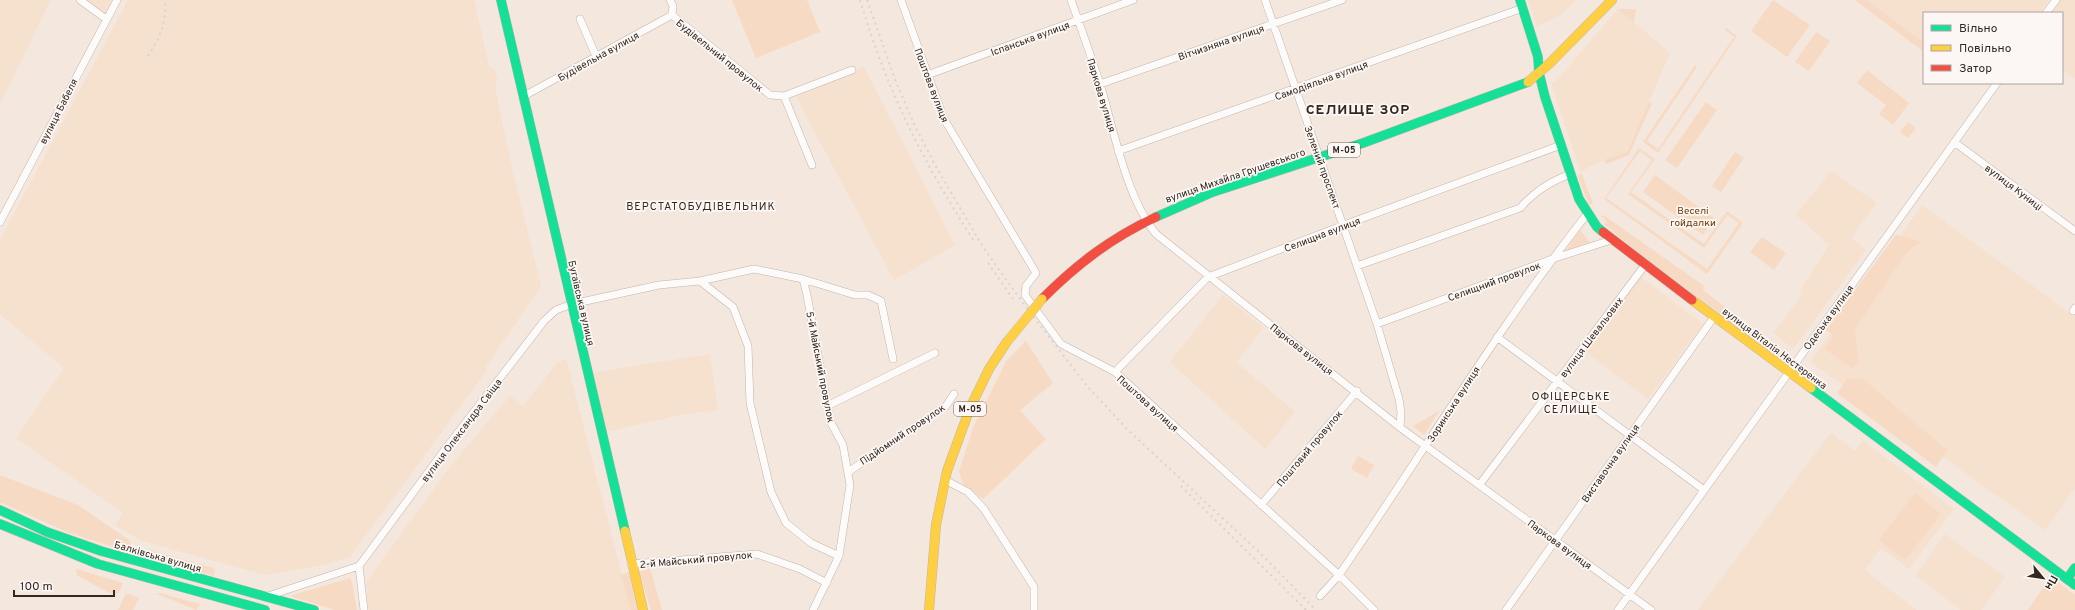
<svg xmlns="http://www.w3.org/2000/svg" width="2075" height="610" font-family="Overpass,sans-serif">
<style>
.built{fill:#f6e0ce}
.green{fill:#f7dac3;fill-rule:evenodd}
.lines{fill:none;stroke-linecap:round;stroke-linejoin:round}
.street-casing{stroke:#bfb6ae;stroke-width:8}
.fast-casing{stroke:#bfb6ae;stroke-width:10}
.slow-casing{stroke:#bfb6ae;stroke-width:10}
.jam-casing{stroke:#bfb6ae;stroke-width:10}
.street{stroke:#fdfbfa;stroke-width:7}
.fast{stroke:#16e098;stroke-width:9}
.slow{stroke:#ffcf43;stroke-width:9}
.jam{stroke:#f24e42;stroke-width:9}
.rail{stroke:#d8d4d1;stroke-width:2;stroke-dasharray:2 4;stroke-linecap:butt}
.slow-bridge-casing{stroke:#cec7c2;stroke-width:10;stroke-linecap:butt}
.slow-bridge{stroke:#ffcf43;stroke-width:9}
.labels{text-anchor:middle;stroke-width:3.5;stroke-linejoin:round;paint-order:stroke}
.shield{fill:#fcf7f4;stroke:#6e6660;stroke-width:1}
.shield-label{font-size:9px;font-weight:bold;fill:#312821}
.street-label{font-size:10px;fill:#312821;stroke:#fcf7f4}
.park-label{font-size:10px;fill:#693b07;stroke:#fcf7f4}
.neighbourhood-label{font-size:11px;letter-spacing:1px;fill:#312821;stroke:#fcf7f4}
.district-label{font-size:14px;font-weight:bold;letter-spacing:1px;fill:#312821;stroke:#fcf7f4}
</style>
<rect width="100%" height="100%" fill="#f4e7dd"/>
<path class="built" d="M 0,0 L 51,0 L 0,103 Z
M 82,0 L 112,0 L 104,15 Z
M 128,0 L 474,0 L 489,66 L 495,69 L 497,79 L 495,88 L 511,164 L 541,286 L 485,368 L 487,370 L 350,557 L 323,565 L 266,575 L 142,541 L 115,525 L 123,513 L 16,438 L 64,368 L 0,314 L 0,240 Z
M 1528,0 L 1576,0 L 1559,16 L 1537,26 Z
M 1865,0 L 2049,0 L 2040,13 L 1924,13 L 1924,44 Z
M 2060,0 L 2075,0 L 2075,79 L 2062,70 L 2062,13 L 2051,13 Z
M 1618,9 L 1670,53 L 1627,152 L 1590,166 L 1581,172 L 1551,84 L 1559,78 Z
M 864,67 L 955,245 L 894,280 L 796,97 Z
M 1831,171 L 1877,203 L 1851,238 L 1866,250 L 1793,349 L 1773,333 L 1803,294 L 1800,291 L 1829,245 L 1796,215 Z
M 1922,205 L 2075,317 L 2075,488 L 2045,530 L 1810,362 Z
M 1641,277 L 1703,324 L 1648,399 L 1585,351 Z
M 1223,295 L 1264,328 L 1236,362 L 1295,412 L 1265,449 L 1170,362 Z
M 710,354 L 718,410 L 680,415 L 606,432 L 591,373 Z
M 566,359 L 631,610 L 369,610 L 366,595 L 369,589 L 364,585 L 449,468 L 510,396 L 523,406 L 557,363 Z
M 1831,433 L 1855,451 L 1863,441 L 1954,509 L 1909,569 L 1881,548 L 1864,570 L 1917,610 L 1698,610 Z
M 1945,534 L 2005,577 L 1981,610 L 1961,610 L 1915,576 Z"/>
<path class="green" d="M 732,0 L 807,0 L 820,32 L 756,58 Z
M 1773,0 L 1810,25 L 1787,57 L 1751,31 Z
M 1855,0 L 1866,0 L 1924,43 L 1924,52 Z
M 1618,9 L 1636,9 L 1634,23 Z
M 1726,28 L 1737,36 L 1658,153 L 1643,142 L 1695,65 L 1697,67 L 1647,141 L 1658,149 L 1734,37 L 1725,30 Z
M 1816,32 L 1830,41 L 1809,71 L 1795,62 Z
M 1867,70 L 1909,103 L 1893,125 L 1879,114 L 1886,105 L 1857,83 Z
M 1649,102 L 1652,103 L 1629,155 L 1606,164 L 1604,160 L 1627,152 Z
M 1706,102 L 1717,110 L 1677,168 L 1665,160 Z
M 1908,122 L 1916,128 L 1908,138 L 1900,132 Z
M 1639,148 L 1655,159 L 1631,192 L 1704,244 L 1727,211 L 1743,223 L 1707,274 L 1604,199 ZM 1640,151 L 1652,160 L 1628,194 L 1704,248 L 1727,215 L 1739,223 L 1707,269 L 1606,198 Z
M 1735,152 L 1744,158 L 1721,192 L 1712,186 Z
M 1581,172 L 1593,203 L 1589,205 L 1578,177 Z
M 1655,175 L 1714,218 L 1703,235 L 1643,192 Z
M 1600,215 L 1605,216 L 1704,286 L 1703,290 L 1795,361 L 1790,366 L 1646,259 L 1604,224 L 1607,222 Z
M 1580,230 L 1590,242 L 1565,251 Z
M 1896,235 L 1923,242 L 1917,244 L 1906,253 L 1857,326 L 1855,334 L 1859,363 L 1852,368 L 1825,349 L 1833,335 L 1825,330 Z
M 1762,237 L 1786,253 L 1774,270 L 1750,252 Z
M 1026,341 L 1053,383 L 1020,410 L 1046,439 L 983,499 L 963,484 L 959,471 L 974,425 L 1007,360 Z
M 1862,378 L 1947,450 L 1936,467 L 1837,393 L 1847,379 Z
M 1439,411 L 1424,435 L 1413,426 Z
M 1358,456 L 1374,465 L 1367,478 L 1351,469 Z
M 0,475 L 78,505 L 129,540 L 131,543 L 129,550 L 126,551 L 67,532 L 0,502 Z
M 1915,493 L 1941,514 L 1905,560 L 1879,540 Z
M 150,550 L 213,568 L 215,570 L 214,576 L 145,556 L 146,552 Z
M 650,568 L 662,610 L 651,610 L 639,572 Z
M 77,569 L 123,583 L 118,594 L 114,595 L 78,576 L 76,572 Z
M 629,572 L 640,610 L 631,610 L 621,575 Z
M 2050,577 L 2075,595 L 2075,610 L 2028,610 Z
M 350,578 L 352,582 L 357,610 L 335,610 L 290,596 Z
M 126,593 L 139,598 L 133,610 L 118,610 Z
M 155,593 L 159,593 L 200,604 L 196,610 Z"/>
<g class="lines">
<g class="street-casing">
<path id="street" d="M 80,0 L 106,19
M 670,0 L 673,6 L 672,15
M 901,0 L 944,119 L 1036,273 L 1026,286 L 1025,295 L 1061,344 L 1115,372 L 1339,575 L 1374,610
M 1071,0 C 1081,28 1091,56 1100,84 C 1114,130 1126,197 1156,234 L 1402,429 L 1651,610
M 1265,0 L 1377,324 L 1399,399 L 1401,412 L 1400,427
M 2046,13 L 2056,0
M 672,15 L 770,95 L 784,96 L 852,70
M 580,19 L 596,56
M 927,75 L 1133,0
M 1100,84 L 1342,0
M 524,96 L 672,15
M 784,96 L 812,165
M 1954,142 L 2075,231
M 1118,151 L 1523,8
M 0,222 L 117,0
M 1357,266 L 1520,208 C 1535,191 1550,182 1570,174
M 803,279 L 855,295 L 868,295 L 881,301 L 893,359
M 700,281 L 754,269 L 803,279 L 807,295 L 830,421 L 843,445 L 850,485 L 839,556 L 813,610
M 2073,311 L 2075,308
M 1377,324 L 1552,259 L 1611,240
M 1497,337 L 1704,490
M 1115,372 L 1208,277 L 1344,225 L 1561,145
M 827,406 L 935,353
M 848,472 L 946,406 L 954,394
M 945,480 L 968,492 L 984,509 L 1034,587 L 1034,610
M 1480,484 L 1645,265
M 1261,505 L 1357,391
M 631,564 L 757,554 L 800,569 L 827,583
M 359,566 L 446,448 L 544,321 L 556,310 L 572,304 L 659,285 L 700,281 L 733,307 L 748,346 L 750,403 L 771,492 L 786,523 L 811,543 L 839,556
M 359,566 L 364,610
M 268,596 L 359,566
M 1320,596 L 1339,575 C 1422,455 1497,329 1587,214
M 1506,610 L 1714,317
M 1618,610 L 1997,83"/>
</g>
<g class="fast-casing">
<path id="fast" d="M 501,0 L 625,531
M 1520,0 L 1538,57 L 1539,73 L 1545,97 L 1579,199 L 1597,227 L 1603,232
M 1156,217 L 1213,192 L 1363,143 L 1528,82
M 1811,388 L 2075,585
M 0,510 L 47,532 L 101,551 L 314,610
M 0,524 L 98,564 L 265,610
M 2067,579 L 2075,568"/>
</g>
<g class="slow-casing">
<path id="slow" d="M 1528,82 L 1550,63 L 1612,0
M 1692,300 L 1811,388
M 625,531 L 643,610
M 929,610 L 936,525 L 947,471 L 970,408 L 989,369 L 1006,343"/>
</g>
<g class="jam-casing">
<path id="jam" d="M 1603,232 L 1692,300
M 1042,299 C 1077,264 1111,238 1156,217"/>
</g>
<use href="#street" class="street"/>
<use href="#fast" class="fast"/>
<use href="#slow" class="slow"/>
<use href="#jam" class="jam"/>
<path class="rail" d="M 860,0 C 887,91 923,162 974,241
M 867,0 L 896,82 L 915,126 L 935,165 L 983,247 L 1023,303 L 1087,386 L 1127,429 L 1260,553 L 1316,610
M 148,56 C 160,38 167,21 165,0
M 988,263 L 1013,299
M 1181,486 L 1306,610"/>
<g class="slow-bridge-casing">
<path id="slow-bridge" d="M 1006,343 L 1042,299"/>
</g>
<use href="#slow-bridge" class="slow-bridge"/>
</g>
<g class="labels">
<g class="shield">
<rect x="1328" y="143" width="32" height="14" rx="3"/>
<rect x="954" y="402" width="32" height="14" rx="3"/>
</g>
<g class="shield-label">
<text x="1344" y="153">М-05</text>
<text x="970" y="412">М-05</text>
</g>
<g class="street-label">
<text transform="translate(1030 38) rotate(-20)" y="4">Іспанська вулиця</text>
<text transform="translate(1221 42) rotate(-19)" y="4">Вітчизняна вулиця</text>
<text transform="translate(720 55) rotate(39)" y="4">Будівельний провулок</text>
<text transform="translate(598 56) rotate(-29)" y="4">Будівельна вулиця</text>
<text transform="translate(1321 80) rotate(-20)" y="4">Самодіяльна вулиця</text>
<text transform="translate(932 85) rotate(69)" y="4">Поштова вулиця</text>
<text transform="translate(1102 95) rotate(73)" y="4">Паркова вулиця</text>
<text transform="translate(58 111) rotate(-63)" y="4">вулиця Бабеля</text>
<text transform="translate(1323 167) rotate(70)" y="4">Зелений проспект</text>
<text transform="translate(1235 175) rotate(-19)" y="4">вулиця Михайла Грушевського</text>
<text transform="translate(2014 187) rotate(37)" y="4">вулиця Куниці</text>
<text transform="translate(1322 234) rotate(-21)" y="4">Селищна вулиця</text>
<text transform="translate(1494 281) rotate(-20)" y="4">Селищний провулок</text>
<text transform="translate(582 303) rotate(77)" y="4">Бугаївська вулиця</text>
<text transform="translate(1828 317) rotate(-54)" y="4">Одеська вулиця</text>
<text transform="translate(1591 337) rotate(-53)" y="4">вулиця Шевальових</text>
<text transform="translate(1775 348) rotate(37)" y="4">вулиця Віталія Нестеренка</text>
<text transform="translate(1302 349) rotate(38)" y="4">Паркова вулиця</text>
<text transform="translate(821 367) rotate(79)" y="4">5-й Майський провулок</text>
<text transform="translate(1148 403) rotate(42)" y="4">Поштова вулиця</text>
<text transform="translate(1453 404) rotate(-57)" y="4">Зоринська вулиця</text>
<text transform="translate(461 430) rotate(-53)" y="4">вулиця Олександра Свіща</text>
<text transform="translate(902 434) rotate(-34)" y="4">Підйомний провулок</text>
<text transform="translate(1309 448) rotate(-50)" y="4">Поштовий провулок</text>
<text transform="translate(1610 463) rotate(-55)" y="4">Виставочна вулиця</text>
<text transform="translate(1560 544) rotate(36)" y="4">Паркова вулиця</text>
<text transform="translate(158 556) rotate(16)" y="4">Балківська вулиця</text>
<text transform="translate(696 559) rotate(-5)" y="4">2-й Майський провулок</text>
</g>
<g class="park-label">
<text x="1693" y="214">Веселі<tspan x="1693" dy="12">гойдалки</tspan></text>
</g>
<g class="neighbourhood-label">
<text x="701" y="210">ВЕРСТАТОБУДІВЕЛЬНИК</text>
<text x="1571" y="400">ОФІЦЕРСЬКЕ<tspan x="1571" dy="13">СЕЛИЩЕ</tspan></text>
</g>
<g class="district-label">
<text x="1358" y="114">СЕЛИЩЕ ЗОР</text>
</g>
</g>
<rect x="1923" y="12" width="140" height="72" fill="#fcf7f4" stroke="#aba4a0"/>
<rect x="1931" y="25" width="20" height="6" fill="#16e098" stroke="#aba4a0"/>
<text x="1959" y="32" font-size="12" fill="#312821">Вільно</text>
<rect x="1931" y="45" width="20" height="6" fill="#ffcf43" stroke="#aba4a0"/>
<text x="1959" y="52" font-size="12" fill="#312821">Повільно</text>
<rect x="1931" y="65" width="20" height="6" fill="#f24e42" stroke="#aba4a0"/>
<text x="1959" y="72" font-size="12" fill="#312821">Затор</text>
<g transform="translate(2043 578) rotate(119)" stroke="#fcf7f4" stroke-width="3" paint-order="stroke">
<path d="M0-3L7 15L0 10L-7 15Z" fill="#312821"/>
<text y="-6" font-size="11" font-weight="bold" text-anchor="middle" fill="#312821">Пн</text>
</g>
<path d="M14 590v6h100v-6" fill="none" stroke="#312821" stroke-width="2"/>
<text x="20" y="590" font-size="12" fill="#312821" stroke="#fcf7f4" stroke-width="3" paint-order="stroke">100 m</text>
</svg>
